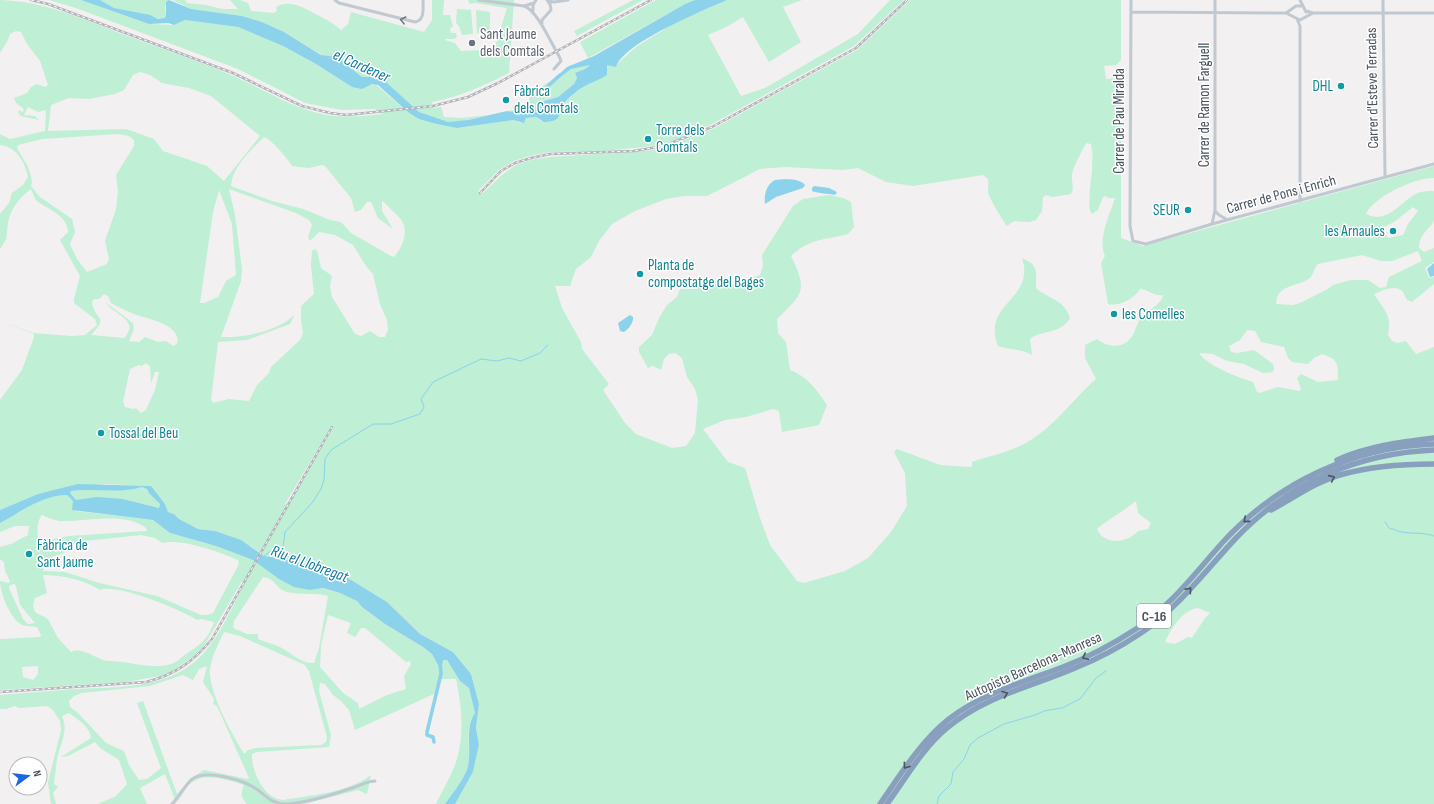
<svg xmlns="http://www.w3.org/2000/svg" width="1434" height="804" font-family="'Sofia Sans Condensed',sans-serif">
<style>
.green{fill:#bfefd4;fill-rule:evenodd}
.water{fill:#8cd2eb;fill-rule:evenodd}
.lines{fill:none;stroke-linecap:round;stroke-linejoin:round}
.stream{stroke:#8cd2eb;stroke-width:1}
.canal{stroke:#8cd2eb;stroke-width:3.5}
.street{stroke:#c0c9d1;stroke-width:3}
.highway{stroke:#889fbe;stroke-width:5.5}
.rail-casing{stroke:#b2b4ba;stroke-width:2.5}
.rail{stroke:#fff;stroke-width:1;stroke-dasharray:3;stroke-linecap:butt}
.oneway{stroke:#6c7680}
.oneway2{stroke:#4b5662}
.worship-dot{fill:#6b7280;stroke:#fff;stroke-width:1.5}
.culture-dot{fill:#0f9aa8;stroke:#fff;stroke-width:1.5}
.labels{text-anchor:middle;stroke-width:3;stroke-linejoin:round;paint-order:stroke}
.shield{fill:#fff;stroke:#7f868e;stroke-width:1}
.shield-label{font-size:14px;font-weight:bold;fill:#48525d}
.worship-label{font-size:15px;fill:#5b616d;stroke:#fff;text-anchor:start}
.culture-label{font-size:15px;fill:#0d838f;stroke:#fff;text-anchor:start}
.street-label{font-size:15px;fill:#48525d;stroke:#fff}
.water-label{font-size:16px;font-style:italic;fill:#0e7aa2;stroke:#fff}
</style>
<rect width="100%" height="100%" fill="#f2f0f0"/>
<path class="green" d="M 0,0 C 44,1 85,20 125,35 C 160,48 196,60 231,75 C 262,88 292,109 326,115 C 345,118 365,116 383,114 L 375,109 L 342,110 L 305,103 L 238,69 L 76,8 L 49,0 L 81,0 L 149,24 L 174,25 L 185,20 L 238,27 L 283,46 L 316,64 L 352,87 L 375,84 L 408,112 L 457,128 L 513,120 L 521,123 L 526,118 L 536,117 L 541,121 L 562,109 L 566,101 L 585,85 L 607,75 L 606,65 L 617,64 L 636,47 L 676,22 L 727,0 L 802,0 L 783,7 L 801,42 L 769,62 L 743,17 L 726,27 L 708,35 L 741,96 L 765,88 L 858,34 L 890,0 L 904,0 L 854,46 L 710,125 L 689,135 L 663,144 L 644,147 L 603,151 L 550,152 L 529,156 L 514,161 L 499,170 L 478,191 L 482,194 L 502,175 L 516,165 L 531,160 L 550,157 L 645,151 L 664,148 L 713,129 L 857,50 L 910,0 L 1121,0 L 1121,60 L 1116,65 L 1104,66 L 1106,79 L 1121,78 L 1121,238 L 1143,246 L 1434,166 L 1434,178 C 1416,177 1373,197 1366,214 C 1387,225 1400,202 1416,194 C 1421,191 1428,191 1434,191 C 1434,199 1434,213 1434,220 C 1431,229 1419,233 1419,248 L 1424,252 L 1434,248 L 1434,262 L 1425,268 L 1429,278 L 1434,277 L 1434,284 L 1412,302 L 1407,300 C 1405,297 1404,293 1402,291 C 1395,284 1381,291 1374,294 C 1384,311 1392,313 1388,335 L 1392,341 L 1397,343 L 1406,341 L 1416,354 L 1434,347 L 1434,804 L 455,804 L 473,772 L 479,745 L 476,728 L 479,704 L 471,674 L 453,652 L 420,634 L 387,602 L 343,575 L 309,567 L 282,558 L 264,556 L 252,547 L 215,531 L 198,529 L 179,519 L 174,514 L 168,512 L 165,504 L 150,486 L 104,484 L 56,490 L 38,494 L 0,510 L 0,400 L 22,370 L 34,337 L 34,334 L 0,321 L 33,333 L 72,336 L 85,335 L 97,325 L 95,319 L 74,303 L 74,299 L 80,276 L 60,240 L 68,232 C 68,216 48,209 37,201 C 34,198 33,193 31,189 C 20,197 10,209 8,223 C 6,236 9,237 0,249 L 0,214 L 9,203 L 12,193 L 23,185 L 28,177 C 25,162 17,147 0,145 L 0,134 L 10,139 L 45,131 L 46,110 L 38,112 L 28,107 L 24,115 L 35,116 L 39,120 L 21,116 L 18,112 L 20,110 L 22,113 L 24,109 L 16,103 L 14,98 L 27,93 L 31,87 L 37,84 L 45,87 L 48,85 L 40,61 L 27,44 L 21,32 L 16,31 L 10,34 L 8,40 L 0,53 ZM 140,72 L 150,75 L 162,83 L 189,88 L 211,96 L 260,136 L 224,181 L 207,166 L 163,151 L 154,139 L 126,129 L 48,131 L 51,105 L 69,98 L 89,99 L 115,94 L 124,90 L 133,75 ZM 118,134 L 129,136 L 134,140 L 134,146 L 116,175 L 118,191 L 116,209 L 105,241 L 109,259 L 107,264 L 87,272 L 77,259 L 70,244 L 75,232 L 72,219 L 40,197 L 31,186 C 35,175 22,157 17,148 L 18,145 L 42,139 ZM 264,137 C 270,138 288,159 292,166 L 309,168 L 322,165 L 325,166 L 351,198 L 355,212 L 361,210 L 367,202 L 371,202 L 378,218 L 393,229 L 382,211 L 382,201 L 385,203 C 390,209 398,215 402,221 C 409,232 402,248 394,257 L 391,256 L 351,233 L 341,222 L 330,220 L 303,209 L 272,201 L 231,186 C 232,167 250,151 264,137 ZM 1087,143 L 1091,144 C 1096,166 1087,189 1090,211 L 1092,214 L 1098,210 L 1103,197 L 1106,196 L 1108,198 L 1115,198 C 1110,215 1097,239 1105,256 L 1101,263 L 1108,304 C 1119,307 1135,298 1140,289 C 1149,289 1153,297 1163,295 C 1161,306 1147,309 1140,319 C 1136,325 1135,335 1128,341 C 1119,349 1106,346 1097,339 L 1085,345 L 1085,358 L 1096,379 C 1073,399 1056,425 1029,441 C 1012,452 991,455 972,462 L 972,466 L 970,467 L 940,465 L 897,449 L 894,452 L 905,473 L 907,506 L 891,532 L 868,558 L 845,571 L 804,583 L 797,581 L 770,545 L 760,518 L 745,468 L 728,462 L 703,429 L 725,420 L 746,417 L 773,409 L 779,411 L 782,432 L 819,425 L 827,405 C 817,390 807,376 790,370 L 786,342 L 778,333 L 777,319 C 803,294 808,291 791,256 C 810,238 825,240 848,234 L 854,227 L 851,202 L 843,198 L 829,195 L 803,199 L 793,206 L 762,255 L 763,266 L 760,275 L 732,284 L 718,280 L 695,289 L 680,289 L 677,297 L 667,305 L 659,318 L 652,335 L 639,347 L 639,352 L 648,368 L 653,366 L 661,370 L 664,359 L 669,354 L 675,353 L 682,358 L 687,377 L 695,389 L 698,400 L 695,433 L 686,446 L 672,448 L 636,434 L 625,423 L 603,390 L 609,384 L 582,349 L 581,342 L 562,308 L 555,286 L 570,286 L 576,269 L 591,257 L 599,241 L 612,224 L 635,211 L 666,199 L 684,196 L 707,196 L 760,169 L 785,167 L 843,170 L 858,168 L 886,182 L 913,186 L 983,175 L 988,179 C 989,183 988,187 988,192 C 989,198 1002,219 1007,226 L 1014,221 L 1029,222 L 1036,220 L 1042,211 L 1043,197 L 1046,195 L 1053,197 L 1071,194 C 1075,187 1071,182 1072,175 C 1072,170 1084,145 1087,143 ZM 229,189 L 296,213 L 309,220 L 312,225 L 308,237 L 310,241 L 319,232 L 335,235 L 353,245 L 366,266 L 373,274 L 380,304 L 387,320 L 388,330 L 385,337 L 379,337 L 370,331 L 361,336 L 355,334 L 332,297 L 330,286 L 332,276 L 321,268 L 317,251 L 315,249 L 312,251 L 311,265 L 314,294 L 301,306 L 301,320 L 303,334 L 300,340 L 271,367 L 269,373 L 257,385 L 249,401 L 229,399 L 213,403 L 211,400 L 218,342 L 247,340 L 290,324 L 295,314 C 280,331 243,338 221,337 L 241,281 L 242,269 L 235,215 ZM 219,190 L 232,224 L 236,275 L 226,281 L 218,297 L 204,303 L 200,303 L 213,212 ZM 1413,207 L 1418,211 L 1408,224 L 1403,235 L 1388,238 L 1382,228 L 1394,222 ZM 1418,251 L 1422,261 L 1389,277 L 1386,287 L 1380,288 L 1368,280 L 1351,280 L 1333,285 L 1328,289 L 1300,303 L 1293,305 L 1276,304 C 1276,284 1298,287 1310,278 C 1314,273 1314,268 1318,264 L 1362,255 L 1381,261 L 1392,261 ZM 104,294 L 108,296 L 111,303 C 119,307 126,311 134,314 C 147,319 182,324 177,344 L 173,346 L 166,341 L 158,342 L 145,337 L 139,342 L 129,341 L 134,329 L 133,323 L 105,302 C 114,315 141,320 124,338 L 91,335 C 110,315 95,322 92,302 L 94,299 L 99,299 ZM 1247,330 L 1255,331 L 1261,342 L 1284,347 L 1288,358 L 1292,362 L 1308,364 L 1314,358 L 1322,354 C 1338,360 1338,362 1338,379 L 1337,380 L 1318,382 L 1301,374 L 1297,378 L 1301,389 L 1299,391 L 1278,387 L 1259,393 L 1257,392 L 1253,382 C 1239,378 1206,365 1199,353 L 1213,354 L 1227,361 L 1244,364 L 1263,373 L 1272,372 L 1274,370 L 1273,364 L 1254,350 L 1237,353 L 1231,352 L 1229,346 L 1240,340 ZM 145,363 L 150,366 L 151,383 L 155,372 L 159,372 L 155,390 L 146,410 L 141,413 L 136,408 L 133,409 L 125,407 L 123,402 L 130,369 L 139,365 L 142,366 ZM 331,427 L 333,428 L 288,506 L 285,504 ZM 1136,501 L 1138,513 L 1151,523 L 1148,529 L 1138,531 C 1128,543 1104,546 1097,529 C 1099,526 1129,507 1136,501 ZM 1198,608 L 1210,613 L 1205,618 L 1192,638 L 1188,637 L 1175,644 L 1165,642 C 1171,629 1183,609 1198,608 Z
M 100,0 L 169,0 L 165,6 L 166,16 L 161,19 L 114,8 Z
M 173,0 L 185,0 L 187,3 L 206,5 L 222,9 L 238,9 L 230,0 L 240,0 L 248,3 L 251,11 L 274,13 L 277,11 L 276,7 C 288,0 300,6 312,12 C 323,18 331,21 341,30 L 348,24 L 351,12 L 424,32 L 432,20 L 432,0 L 444,0 L 443,15 L 450,15 L 453,27 L 450,28 L 451,33 L 456,33 L 457,37 L 454,39 L 445,39 L 445,40 L 455,43 L 461,51 L 482,50 L 493,53 L 507,8 L 475,3 L 470,4 L 468,0 L 514,0 L 509,73 C 483,86 460,97 432,102 L 433,108 L 441,107 L 444,117 L 461,118 L 489,115 C 475,118 462,122 449,122 C 422,121 392,92 371,77 L 362,77 L 339,59 L 322,55 L 284,32 L 262,22 L 242,16 L 191,9 Z
M 633,0 L 643,0 L 577,36 L 574,31 Z
M 656,0 L 695,0 L 685,4 L 588,58 L 580,42 Z
M 457,9 L 471,10 L 473,34 L 462,35 L 459,26 L 456,23 Z
M 476,10 L 490,12 L 490,32 L 477,33 Z
M 590,65 L 585,69 L 575,74 L 577,78 L 574,84 L 558,97 L 544,101 L 533,112 L 521,113 L 507,111 L 527,108 L 530,104 L 529,95 L 556,77 L 558,79 L 571,69 Z
M 1022,258 C 1039,265 1036,272 1036,288 C 1046,298 1065,299 1070,318 C 1060,335 1043,329 1030,339 L 1032,355 C 1021,349 1010,350 998,346 C 981,303 1036,300 1022,258 Z
M 142,487 L 147,489 L 160,504 L 159,508 L 123,499 L 76,500 L 70,493 L 71,491 C 93,488 122,493 142,487 Z
M 60,495 L 67,495 L 73,501 L 76,511 L 153,520 L 170,533 L 216,546 L 253,560 L 310,590 L 322,588 L 340,593 L 357,601 L 362,607 L 385,624 L 423,647 L 432,654 L 439,667 L 442,660 L 447,660 L 460,681 L 469,688 L 475,713 C 462,730 474,754 466,772 C 461,783 452,794 445,804 L 436,804 C 442,791 450,778 455,765 C 465,737 462,707 456,679 L 439,679 L 434,694 L 355,730 L 349,710 L 341,701 L 333,695 L 325,684 L 320,683 L 319,691 L 331,735 L 329,747 L 257,752 L 252,754 C 251,771 264,799 283,800 C 312,795 347,793 371,775 L 367,794 L 358,790 L 304,804 L 247,804 C 240,797 241,793 244,785 C 228,780 204,771 190,784 C 184,790 181,798 175,804 L 170,804 L 174,800 L 174,797 L 165,774 L 140,788 L 147,804 L 98,804 L 116,796 L 127,784 L 119,760 L 100,748 L 95,742 L 68,756 L 61,757 L 91,738 C 90,727 78,719 69,713 L 62,716 C 69,731 60,744 57,759 C 56,767 55,776 54,784 L 58,787 L 53,793 L 56,804 L 51,804 L 48,782 L 61,730 L 60,721 L 53,710 L 47,706 L 19,708 L 15,706 L 6,709 L 0,709 L 0,695 C 25,693 50,691 76,689 C 117,687 164,689 197,660 C 219,640 231,608 245,583 L 242,581 L 204,646 L 195,655 L 173,671 L 160,676 L 126,682 L 0,690 L 0,639 L 40,637 L 41,635 L 37,627 C 31,626 24,627 19,623 C 9,615 0,592 0,581 L 9,583 L 10,581 L 5,571 L 4,562 L 0,559 L 0,547 L 11,544 L 28,535 L 29,526 L 15,526 L 0,532 L 0,523 L 42,499 ZM 42,515 C 48,518 54,520 60,521 C 85,522 125,511 146,528 L 147,531 L 69,536 L 43,541 L 38,538 C 37,530 37,521 42,515 ZM 141,535 L 155,538 L 162,543 C 181,538 220,552 238,560 L 239,564 L 213,613 L 207,615 L 201,615 L 157,596 L 99,583 L 65,572 L 43,571 L 45,562 L 52,557 L 64,553 L 75,542 ZM 43,575 C 61,575 85,580 100,590 C 117,583 181,610 197,620 L 201,619 L 214,622 C 209,637 202,644 189,652 C 184,655 179,660 174,663 C 153,671 130,661 109,661 C 96,661 85,646 71,652 L 58,638 L 48,619 L 35,612 L 33,606 L 35,598 L 47,593 ZM 263,577 C 276,579 276,588 284,591 C 299,596 315,592 328,596 L 319,648 L 314,663 C 302,664 292,654 282,648 C 276,644 266,643 258,639 L 258,634 L 247,634 L 233,628 L 234,621 ZM 14,584 L 16,586 L 20,605 L 35,623 L 28,624 L 23,619 L 9,588 L 10,585 ZM 328,615 L 351,623 L 347,633 L 355,637 L 361,628 L 365,628 L 406,662 L 410,661 L 411,664 L 404,676 L 406,689 L 387,695 L 359,709 L 358,703 L 343,693 L 320,667 L 321,645 ZM 224,632 L 240,636 L 305,665 L 309,671 L 327,737 L 326,742 L 321,745 L 255,748 L 248,750 L 244,754 C 232,734 208,692 210,669 C 212,656 218,644 224,632 ZM 38,666 L 38,674 L 33,680 L 23,677 L 22,667 ZM 207,666 L 203,682 L 214,699 L 213,704 L 217,706 L 249,778 L 248,779 L 204,770 L 190,779 L 177,794 L 143,701 L 137,703 L 161,768 L 147,779 L 139,780 L 129,765 L 124,751 L 106,743 L 77,712 L 70,707 L 69,701 L 74,696 L 82,693 L 150,686 L 183,675 L 193,680 L 199,669 Z"/>
<path class="water" d="M 81,0 L 100,0 L 114,8 L 150,15 L 158,19 L 164,18 L 166,16 L 166,2 L 169,0 L 191,9 L 242,16 L 262,22 L 284,32 L 321,55 L 337,57 L 362,77 L 371,77 L 375,74 L 378,75 L 419,112 L 448,122 L 468,120 L 507,111 L 521,113 L 533,112 L 544,101 L 558,97 L 574,84 L 577,78 L 575,73 L 585,69 L 590,65 L 571,69 L 558,79 L 556,77 L 567,67 L 594,56 L 685,4 L 695,0 L 727,0 C 704,10 623,43 616,67 L 607,65 L 607,75 C 596,82 584,84 575,93 C 571,96 566,100 564,104 C 557,117 562,121 544,122 L 536,117 L 526,118 L 524,123 L 513,120 L 457,128 L 437,124 L 419,119 L 408,112 L 378,85 L 372,84 L 362,89 L 352,87 L 316,64 L 283,46 L 238,27 L 185,20 L 174,25 L 168,23 L 149,24 Z
M 775,180 C 784,179 800,178 805,185 L 803,188 L 776,197 L 765,204 C 764,195 766,185 775,180 Z
M 814,186 L 829,188 L 837,192 L 835,195 C 828,193 819,194 812,191 L 812,188 Z
M 1434,263 L 1434,276 L 1430,277 L 1427,269 Z
M 630,315 L 633,317 C 634,322 629,329 624,332 L 620,331 L 618,323 Z
M 78,484 L 151,486 L 165,504 L 168,512 L 174,514 L 179,519 L 198,529 L 215,531 L 241,540 L 264,556 L 282,558 L 309,567 L 343,575 L 387,602 L 420,634 L 453,652 L 471,674 L 479,704 L 476,728 L 479,745 L 473,772 L 455,804 L 445,804 C 452,794 461,783 466,772 C 474,754 463,730 475,713 L 469,688 L 460,681 L 447,660 L 443,660 L 442,666 L 439,667 L 432,654 L 423,647 L 385,624 L 362,607 L 357,601 L 340,593 L 323,588 L 310,590 L 294,587 L 279,579 L 253,560 L 216,546 L 170,533 L 153,520 L 72,510 L 73,501 L 67,495 C 42,495 21,512 0,523 L 0,510 L 38,494 ZM 142,487 L 147,489 L 149,493 L 160,504 L 159,508 L 123,499 L 97,497 L 76,500 L 70,493 L 71,491 C 94,488 120,494 142,487 Z"/>
<g class="lines">
<path class="stream" d="M 1385,522 L 1390,529 C 1395,528 1397,532 1402,532 C 1412,534 1424,532 1434,536
M 264,556 L 272,550 L 283,547 L 285,532 L 312,503 L 321,489 L 324,480 L 325,459 L 331,450 L 373,424 L 391,424 L 420,414 L 424,407 L 421,399 L 433,382 L 481,359 L 497,361 L 509,358 L 521,361 L 540,353 L 548,345
M 937,804 L 939,796 L 951,784 L 953,772 L 964,759 L 970,745 L 978,738 L 1004,724 L 1035,715 L 1044,711 L 1062,708 L 1080,699 L 1096,678 L 1106,671"/>
<path class="canal" d="M 532,96 L 546,88 L 560,75
M 434,742 L 433,737 L 427,735 L 427,732 L 441,674 L 440,663"/>
<path class="street" d="M 335,0 L 339,3 L 415,22 C 425,20 423,9 423,0
M 479,0 L 524,6 L 534,3
M 1131,0 L 1130,226 L 1133,241 L 1146,244 L 1212,224 L 1434,164
M 1300,0 L 1306,12
M 1383,0 L 1385,176
M 548,1 L 554,2 L 568,0
M 524,6 C 537,10 551,43 559,56 L 561,61 L 554,69
M 533,11 L 533,5 L 536,0
M 1306,11 L 1313,13 L 1434,13
M 1131,12 L 1286,13 L 1300,20 L 1313,13
M 1286,13 L 1296,6 L 1303,6
M 1297,19 L 1300,26 L 1300,201
M 542,23 L 542,20 L 551,10 L 550,4 L 547,0
M 1215,211 L 1219,215 L 1226,219
M 1212,224 L 1215,210 L 1215,0
M 172,804 C 179,797 184,787 191,780 C 205,768 244,780 258,790 C 267,797 273,804 286,804 C 307,803 335,794 355,787 C 362,785 367,781 375,781"/>
<path class="highway" d="M 1337,460 C 1368,446 1401,442 1434,438
M 1271,510 C 1294,498 1315,482 1340,475 C 1370,466 1403,464 1434,464
M 880,804 C 901,774 920,742 949,719 C 983,693 1024,682 1063,667 C 1089,657 1113,644 1136,629 C 1171,606 1195,573 1223,542 C 1277,483 1353,447 1434,444
M 887,804 C 906,778 922,749 947,728 C 985,696 1031,687 1075,668 C 1098,659 1120,647 1141,633 C 1178,608 1205,571 1236,538 C 1288,483 1359,453 1434,450"/>
<g class="rail-casing">
<path id="rail" d="M 31,0 L 48,4 L 233,73 L 302,106 L 330,113 L 346,115 L 433,106 L 468,97 L 498,83 L 651,0
M 480,193 L 501,171 L 515,163 L 531,158 L 550,154 L 634,151 L 663,146 L 712,127 L 856,48 L 907,0
M 0,692 L 146,682 C 175,675 194,661 212,639 L 332,427"/>
</g>
<use href="#rail" class="rail"/>
</g>
<defs><path id="oneway-chevron" d="M-2-3.5L2.5 0L-2 3.5" fill="none" stroke-width="1.6" stroke-linecap="round" stroke-linejoin="round"/></defs>
<use class="oneway" href="#oneway-chevron" transform="translate(403 20) rotate(-166)"/>
<g class="oneway2">
<use href="#oneway-chevron" transform="translate(1332 478) rotate(-24)"/>
<use href="#oneway-chevron" transform="translate(1246 520) rotate(139)"/>
<use href="#oneway-chevron" transform="translate(1189 590) rotate(-49)"/>
<use href="#oneway-chevron" transform="translate(1085 657) rotate(155)"/>
<use href="#oneway-chevron" transform="translate(1005 694) rotate(-21)"/>
<use href="#oneway-chevron" transform="translate(906 766) rotate(126)"/>
</g>
<circle class="worship-dot" cx="472" cy="43" r="4"/>
<g class="culture-dot">
<circle cx="1341" cy="86" r="4"/>
<circle cx="506" cy="100" r="4"/>
<circle cx="648" cy="139" r="4"/>
<circle cx="1188" cy="210" r="4"/>
<circle cx="1393" cy="231" r="4"/>
<circle cx="640" cy="274" r="4"/>
<circle cx="1114" cy="314" r="4"/>
<circle cx="101" cy="433" r="4"/>
<circle cx="29" cy="554" r="4"/>
</g>
<g class="labels">
<rect class="shield" x="1137" y="604" width="34" height="24" rx="3"/>
<g class="shield-label">
<text x="1154" y="621">C-16</text>
</g>
<g class="worship-label">
<text x="480" y="39">Sant Jaume<tspan x="480" dy="17">dels Comtals</tspan></text>
</g>
<g class="culture-label">
<text x="1333" y="91" text-anchor="end">DHL</text>
<text x="514" y="96">Fàbrica<tspan x="514" dy="17">dels Comtals</tspan></text>
<text x="656" y="135">Torre dels<tspan x="656" dy="17">Comtals</tspan></text>
<text x="1180" y="215" text-anchor="end">SEUR</text>
<text x="1385" y="236" text-anchor="end">les Arnaules</text>
<text x="648" y="270">Planta de<tspan x="648" dy="17">compostatge del Bages</tspan></text>
<text x="1122" y="319">les Comelles</text>
<text x="109" y="438">Tossal del Beu</text>
<text x="37" y="550">Fàbrica de<tspan x="37" dy="17">Sant Jaume</tspan></text>
</g>
<g class="street-label">
<text transform="translate(1372 88) rotate(-91)" y="5">Carrer d'Esteve Terradas</text>
<text transform="translate(1204 105) rotate(-90)" y="5">Carrer de Ramon Farguell</text>
<text transform="translate(1119 121) rotate(-90)" y="5">Carrer de Pau Miralda</text>
<text transform="translate(1281 194) rotate(-15)" y="5">Carrer de Pons i Enrich</text>
<text transform="translate(1033 666) rotate(-24)" y="5">Autopista Barcelona-Manresa</text>
</g>
<g class="water-label">
<text transform="translate(362 65) rotate(24)" y="6">el Cardener</text>
<text transform="translate(310 563) rotate(20)" y="6">Riu el Llobregat</text>
</g>
</g>
<g transform="translate(28 776) rotate(75)"><circle r="19" fill="#ffffff" stroke="#b6babe"/>
<path d="M0-3L7 15L0 10L-7 15Z" fill="#1b66e1"/>
<text y="-6" font-size="11" font-weight="bold" text-anchor="middle" fill="#48525d">N</text>
</g>
</svg>
